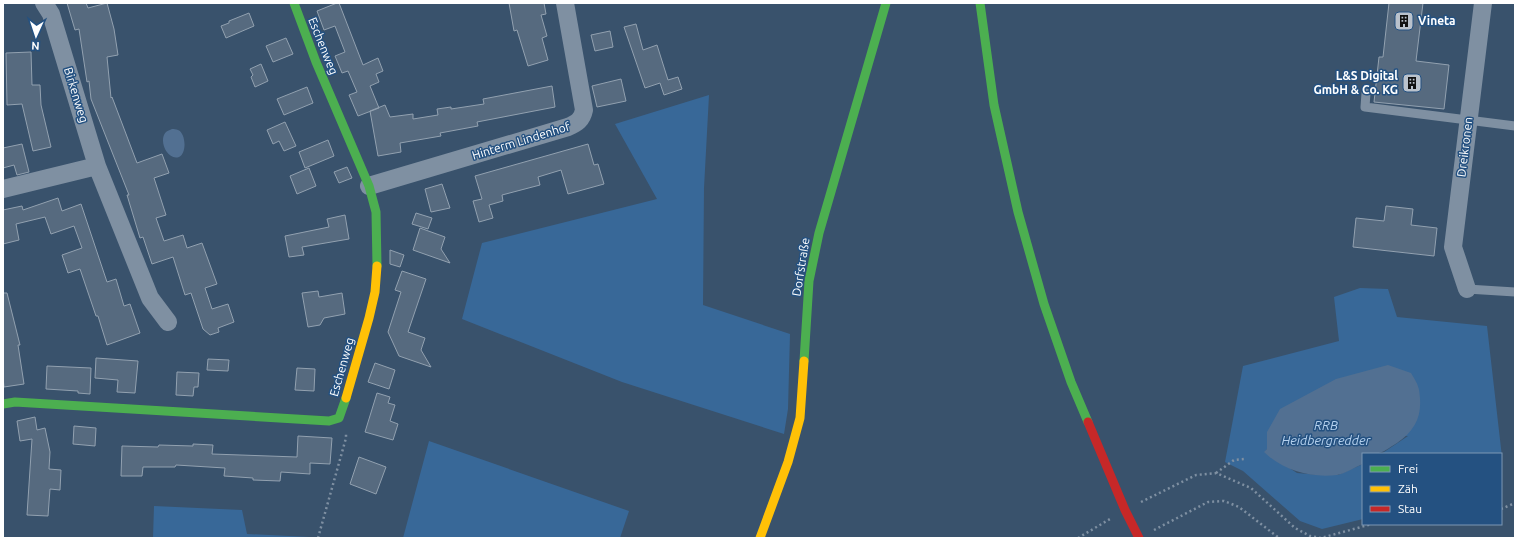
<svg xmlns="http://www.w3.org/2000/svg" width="1518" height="541" font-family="Ubuntu,sans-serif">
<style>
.green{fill:#386898}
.water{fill:#527092}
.building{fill:#566a7f;stroke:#92a1b0}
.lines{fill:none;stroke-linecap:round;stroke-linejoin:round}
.path{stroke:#7f90a2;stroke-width:2.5;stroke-dasharray:2 3;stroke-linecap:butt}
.lane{stroke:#7f90a2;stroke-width:9}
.street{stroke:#7f90a2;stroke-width:18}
.fast{stroke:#4caf50;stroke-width:9}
.slow{stroke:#ffc107;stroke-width:9}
.jam{stroke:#c62828;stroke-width:9}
.labels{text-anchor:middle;stroke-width:3;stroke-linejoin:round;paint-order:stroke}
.poi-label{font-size:12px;font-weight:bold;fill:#fff;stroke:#245181;text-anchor:start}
.street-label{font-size:12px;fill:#fff;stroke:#245181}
.water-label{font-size:13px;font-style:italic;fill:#b6d2ef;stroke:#245181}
</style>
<rect width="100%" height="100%" fill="#39526c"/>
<path class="green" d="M 709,95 L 704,188 L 703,305 L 790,334 L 788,409 L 784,434 L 622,382 L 462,319 L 482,243 L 657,199 L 615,124 Z
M 1360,288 L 1388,289 L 1397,317 L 1487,326 L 1502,457 L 1501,458 L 1501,454 L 1381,454 L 1408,436 L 1267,432 L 1267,449 L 1265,452 L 1297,473 L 1320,475 L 1338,475 L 1363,464 L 1363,519 L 1322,529 L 1300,521 L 1243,471 L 1225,462 L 1243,366 L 1339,341 L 1334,297 Z
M 429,441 L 629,511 L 620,538 L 403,538 Z
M 154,506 L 242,510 L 247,534 L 330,538 L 153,538 Z"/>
<path class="water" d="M 172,129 C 174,129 176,129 178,130 C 186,133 187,154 179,157 C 167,161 158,140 166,132 C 167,131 170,130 172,129 Z
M 1388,365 L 1411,373 C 1414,378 1418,384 1419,390 C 1423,414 1417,429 1397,443 C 1381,453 1382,454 1363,454 L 1363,464 C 1355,467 1345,474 1337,475 C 1311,478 1283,471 1264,452 L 1267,449 L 1267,432 L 1280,409 L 1336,379 Z"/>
<path class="building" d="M 67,3 L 86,3 L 88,8 L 107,3 L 114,29 L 118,55 L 107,57 L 111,98 L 112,97 L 137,163 L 162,154 L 169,173 L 154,178 L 166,215 L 156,218 L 164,241 L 183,235 L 187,248 L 202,243 L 217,284 L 205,288 L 212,309 L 228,304 L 234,322 L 218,328 L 219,332 L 210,335 L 203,329 L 191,293 L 185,295 L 173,257 L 152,264 L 143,237 L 140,238 L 127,195 L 129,195 L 91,99 L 89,81 L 87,82 L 79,29 L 75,30 Z
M 337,3 L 339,3 L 363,65 L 378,58 L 383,71 L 376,74 L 379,82 L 370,86 L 379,108 L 358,116 L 349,95 L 357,92 L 348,71 L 342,73 L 335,56 L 345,52 L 335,26 L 324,30 L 317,11 Z
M 509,3 L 544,3 L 546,14 L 541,15 L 547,36 L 542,38 L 548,60 L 528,66 L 517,30 L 514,31 Z
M 1389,3 L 1423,3 L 1416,61 L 1449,65 L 1444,109 L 1374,102 L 1379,57 L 1383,57 Z
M 249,13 L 254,26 L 226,38 L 221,26 L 229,23 L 229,21 Z
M 636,24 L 643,50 L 657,45 L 668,80 L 678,77 L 682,89 L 664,95 L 660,83 L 645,88 L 624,27 Z
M 610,31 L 613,47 L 595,51 L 591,35 Z
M 286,38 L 293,54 L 273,62 L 266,46 Z
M 31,52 L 32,85 L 40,85 L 41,105 L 51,147 L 33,151 L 22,104 L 7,105 L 6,53 Z
M 261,64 L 268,81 L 255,87 L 251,77 L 253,75 L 250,69 Z
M 621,79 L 626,101 L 597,107 L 592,86 Z
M 552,86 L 555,107 L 477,122 L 478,126 L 440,133 L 441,136 L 400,143 L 401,152 L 378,156 L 370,111 L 385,105 L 390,117 L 413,114 L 413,119 L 438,115 L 437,109 L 451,107 L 451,109 L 484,104 L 483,99 Z
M 307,87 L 313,103 L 284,115 L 277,99 Z
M 285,122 L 296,146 L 284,151 L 279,141 L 273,144 L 267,130 Z
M 328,140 L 334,156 L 305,168 L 299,152 Z
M 22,144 L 29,172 L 17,175 L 14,165 L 3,168 L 3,148 Z
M 588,144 L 594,165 L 598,164 L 604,184 L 568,194 L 561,170 L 538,177 L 540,185 L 502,195 L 503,201 L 489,205 L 493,218 L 479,222 L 473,201 L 482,199 L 475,176 Z
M 347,167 L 352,178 L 339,183 L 334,172 Z
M 309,168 L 316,186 L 297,194 L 290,176 Z
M 442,184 L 450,208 L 431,212 L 425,189 Z
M 58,198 L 62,211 L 81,204 L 107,282 L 116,279 L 124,306 L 130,304 L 140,333 L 107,345 L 98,316 L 96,316 L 80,269 L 68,273 L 62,255 L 82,248 L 74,226 L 51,234 L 45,217 L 16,224 L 19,240 L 3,244 L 3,210 L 22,206 L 23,210 Z
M 1386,206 L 1413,209 L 1411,225 L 1437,228 L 1434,256 L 1353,247 L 1356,218 L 1384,221 Z
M 416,213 L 432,218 L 428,229 L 412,224 Z
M 345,215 L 349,239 L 302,247 L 304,255 L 289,257 L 285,236 L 329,227 L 327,219 Z
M 420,228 L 445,237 L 441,249 L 450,263 L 413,250 Z
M 390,250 L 404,255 L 400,267 L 390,264 Z
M 402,271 L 426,279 L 408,332 L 425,338 L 421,350 L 431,367 L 399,356 L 388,332 L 401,292 L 395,290 Z
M 318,291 L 319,297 L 342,293 L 345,314 L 324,318 L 320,325 L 308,327 L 302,293 Z
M 3,293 L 7,293 L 20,345 L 18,345 L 24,384 L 4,387 L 3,377 Z
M 96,358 L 138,361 L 135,393 L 117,392 L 118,380 L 95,378 Z
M 208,359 L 229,360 L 228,371 L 207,370 Z
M 375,363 L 395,370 L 389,389 L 368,382 Z
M 47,366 L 91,368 L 90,394 L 78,393 L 78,391 L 46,389 Z
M 297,368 L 315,369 L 314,391 L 295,390 Z
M 177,372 L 199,373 L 198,387 L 194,387 L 193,396 L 176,395 Z
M 377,393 L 390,397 L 388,403 L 395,405 L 390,421 L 398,424 L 393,440 L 365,432 Z
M 35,417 L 37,430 L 45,428 L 50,452 L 49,469 L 61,470 L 60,490 L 50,489 L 48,516 L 27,515 L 32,439 L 20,441 L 17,421 Z
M 74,426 L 96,428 L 95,446 L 73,444 Z
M 298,436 L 332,438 L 330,464 L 310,463 L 310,474 L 281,472 L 280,481 L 253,480 L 253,478 L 224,476 L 225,468 L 176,465 L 175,467 L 143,467 L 142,476 L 121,476 L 122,446 L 158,447 L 159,445 L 193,446 L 193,444 L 213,445 L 212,454 L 297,457 Z
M 359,457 L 386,467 L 376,494 L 350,484 Z"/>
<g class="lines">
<path class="path" d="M 1216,473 L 1234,460 L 1245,459
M 1141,502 L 1196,475 L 1216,473 L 1251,488 L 1295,528 L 1310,536 L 1321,538 L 1372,524
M 1501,509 L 1515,503
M 1154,530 L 1208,502 L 1224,501 L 1239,507 L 1279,538
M 318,538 L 346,438 L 346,434
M 1078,538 L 1110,519"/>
<path class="lane" d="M 1366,93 L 1365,107 L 1515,126
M 1467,289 L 1515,292"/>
<path class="street" d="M 44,3 L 51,14 L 97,166 L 150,298 L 168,322
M 369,186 L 568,127 C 577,123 582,120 584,110 L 565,3
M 3,189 L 97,166
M 1467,289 L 1453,247 L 1483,3"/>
<path class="fast" d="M 294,3 L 316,62 L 369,186 L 376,212 L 377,266
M 980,3 L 994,105 L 1018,212 L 1044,304 L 1071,382 L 1088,422
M 804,361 L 809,281 L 819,233 L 886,3
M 3,404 L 15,402 L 329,421 L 339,418 L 346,398"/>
<path class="slow" d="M 346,398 L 369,318 L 375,292 L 377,266
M 760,538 L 788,462 L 800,418 L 804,361"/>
<path class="jam" d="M 1088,422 L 1125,510 L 1139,538"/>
</g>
<defs>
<g id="building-square" transform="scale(1)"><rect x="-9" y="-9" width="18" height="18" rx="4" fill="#bac2cc" stroke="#245181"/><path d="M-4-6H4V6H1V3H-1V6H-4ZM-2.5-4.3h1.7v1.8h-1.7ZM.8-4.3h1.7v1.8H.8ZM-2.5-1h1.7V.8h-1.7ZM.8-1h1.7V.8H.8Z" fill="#111"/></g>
</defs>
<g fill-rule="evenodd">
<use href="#building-square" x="1404" y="21"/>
<use href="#building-square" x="1412" y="83"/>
</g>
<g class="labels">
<g class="poi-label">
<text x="1418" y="25">Vineta</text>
<text x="1398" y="80" text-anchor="end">L&amp;S Digital<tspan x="1398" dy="14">GmbH &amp; Co. KG</tspan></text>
</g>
<g class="street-label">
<text transform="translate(323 46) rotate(68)" y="4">Eschenweg</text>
<text transform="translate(76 95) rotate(73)" y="4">Birkenweg</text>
<text transform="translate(521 141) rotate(-17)" y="4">Hinterm Lindenhof</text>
<text transform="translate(1465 147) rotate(-83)" y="4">Dreikronen</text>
<text transform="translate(801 267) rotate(-81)" y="4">Dorfstraße</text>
<text transform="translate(342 367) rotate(-74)" y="4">Eschenweg</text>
</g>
<g class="water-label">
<text x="1326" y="430">RRB<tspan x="1326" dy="15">Heidbergredder</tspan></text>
</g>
</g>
<rect width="1518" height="541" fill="none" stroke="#ffffff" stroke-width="8"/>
<rect x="1362" y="453" width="140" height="72" fill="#245181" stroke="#7c97b3"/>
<rect x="1370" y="466" width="20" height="6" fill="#4caf50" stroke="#7c97b3"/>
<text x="1398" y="473" font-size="12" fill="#ffffff">Frei</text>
<rect x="1370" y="486" width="20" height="6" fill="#ffc107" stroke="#7c97b3"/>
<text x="1398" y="493" font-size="12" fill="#ffffff">Zäh</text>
<rect x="1370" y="506" width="20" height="6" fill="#c62828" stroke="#7c97b3"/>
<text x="1398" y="513" font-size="12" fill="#ffffff">Stau</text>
<g transform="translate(36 36) rotate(183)" stroke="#245181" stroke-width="3" paint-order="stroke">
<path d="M0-3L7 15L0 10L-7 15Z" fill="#ffffff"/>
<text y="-6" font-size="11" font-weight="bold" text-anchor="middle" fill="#ffffff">N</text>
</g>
</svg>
